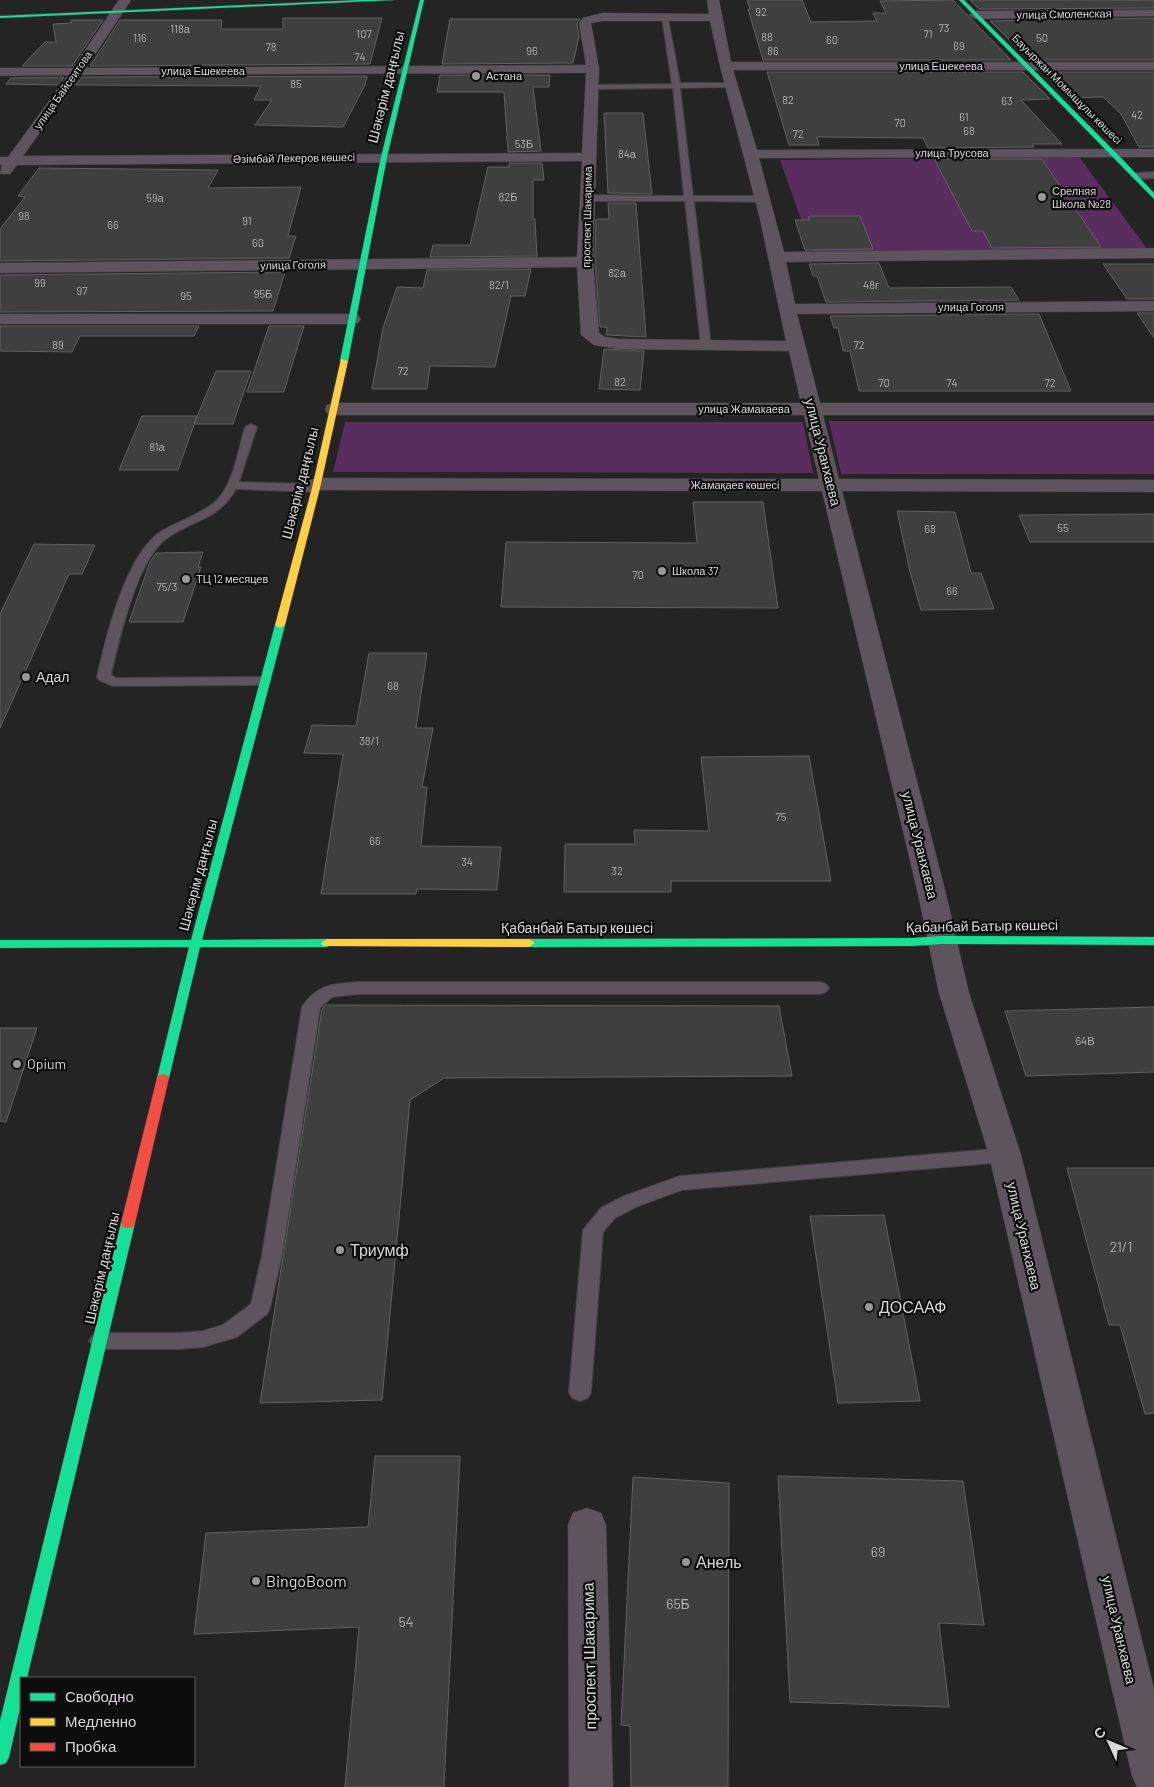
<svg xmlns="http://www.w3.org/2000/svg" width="1154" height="1787" font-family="Barlow,sans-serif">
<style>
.green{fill:#592e5f}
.building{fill:#3f3f3f;stroke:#626062}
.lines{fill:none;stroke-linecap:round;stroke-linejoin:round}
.lane-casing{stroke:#424042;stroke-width:2}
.street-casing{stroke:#424042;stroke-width:1}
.fast-casing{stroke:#424042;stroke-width:1}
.slow-casing{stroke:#424042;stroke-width:1}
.jam-casing{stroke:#424042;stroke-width:1}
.lane{fill:#5d545e;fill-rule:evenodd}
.street{fill:#5d545e;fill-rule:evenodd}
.fast{fill:#16e098;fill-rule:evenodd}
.slow{fill:#ffcf43;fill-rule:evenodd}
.jam{fill:#f24e42;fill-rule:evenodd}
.poi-dot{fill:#999899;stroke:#0e0d0e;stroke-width:2}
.labels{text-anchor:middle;stroke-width:4.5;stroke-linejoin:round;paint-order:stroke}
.number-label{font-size:11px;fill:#b2b0b2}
.far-street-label{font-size:11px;fill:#d8d6d8;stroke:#0e0d0e}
.far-poi-label{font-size:11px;fill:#d8d6d8;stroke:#0e0d0e;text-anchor:start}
.street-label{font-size:14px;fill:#d8d6d8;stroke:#0e0d0e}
.poi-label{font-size:14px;fill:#d8d6d8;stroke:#0e0d0e;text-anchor:start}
.near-number-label{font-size:14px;fill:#b2b0b2}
.near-poi-label{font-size:16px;fill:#d8d6d8;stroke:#0e0d0e;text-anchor:start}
.near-street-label{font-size:16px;fill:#d8d6d8;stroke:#0e0d0e}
</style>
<rect width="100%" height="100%" fill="#252425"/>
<path class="green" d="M 1079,157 L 1149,251 L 814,255 L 780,160 Z
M 829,421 L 1154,421 L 1154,474 L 841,474 Z
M 345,422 L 803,422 L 813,473 L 333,472 Z"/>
<path class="building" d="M 747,0 L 802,0 L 811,22 L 877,21 L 873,13 L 886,13 L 880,1 L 953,0 L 1011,60 L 763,60 L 748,9 L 750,9 Z
M 970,0 L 1154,0 L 1154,8 L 979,9 Z
M 283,18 L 382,18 L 370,64 L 90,66 L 120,20 L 222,20 L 221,29 L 283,29 Z
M 1154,18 L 1154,60 L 1030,60 L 990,21 Z
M 450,19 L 580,19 L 577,23 L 579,37 L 573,63 L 442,64 Z
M 71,20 L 103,20 L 72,66 L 22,66 L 45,42 L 56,42 L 53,24 L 71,23 Z
M 767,72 L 1023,72 L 1050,99 L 1021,100 L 1062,144 L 1032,144 L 1034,147 L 928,148 L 923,138 L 817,137 L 819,145 L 789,145 Z
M 1042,72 L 1154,72 L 1154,147 L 1139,147 L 1121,114 L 1103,97 L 1069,98 Z
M 440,75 L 550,75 L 549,87 L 533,87 L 541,151 L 508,152 L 504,92 L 437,92 Z
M 367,76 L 365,85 L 343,127 L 255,125 L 272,100 L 254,100 L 261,86 L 76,85 L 82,77 Z
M 64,77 L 59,85 L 6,84 L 11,78 Z
M 604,113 L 643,113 L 652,194 L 608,193 Z
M 934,159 L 1042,159 L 1101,247 L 992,248 L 983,231 L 972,231 Z
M 509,163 L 542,163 L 544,180 L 533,180 L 533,219 L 535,219 L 537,256 L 430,257 L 433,245 L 470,245 L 488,167 L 509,167 Z
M 39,168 L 218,170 L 208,188 L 301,187 L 288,236 L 296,236 L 289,258 L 0,261 L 0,229 L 25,197 L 18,196 Z
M 608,203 L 636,203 L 646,337 L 606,335 L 607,327 L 600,327 L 595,262 L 596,219 L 609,219 Z
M 809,216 L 860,216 L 873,249 L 805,250 L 795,220 L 809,220 Z
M 879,263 L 889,288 L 1011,287 L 1019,300 L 826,302 L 817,276 L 813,276 L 809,264 Z
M 1103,264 L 1154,264 L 1154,299 L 1127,299 Z
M 531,269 L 525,296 L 511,296 L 495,367 L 430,366 L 427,389 L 372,389 L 383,328 L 397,287 L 423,288 L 427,270 Z
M 285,272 L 273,311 L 0,312 L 0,275 Z
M 1137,313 L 1154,313 L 1154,338 Z
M 1039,314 L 1071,391 L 859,391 L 850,351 L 843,351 L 838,328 L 834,328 L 830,316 Z
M 0,326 L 199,326 L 194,336 L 80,336 L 72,352 L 0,351 Z
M 269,326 L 304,326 L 288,378 L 284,392 L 247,392 Z
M 604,349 L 644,351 L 640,390 L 599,389 Z
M 216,371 L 251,371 L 233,424 L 194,424 Z
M 142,416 L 197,416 L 178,470 L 119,470 Z
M 693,502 L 763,502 L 778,608 L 501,607 L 506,542 L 697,543 Z
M 897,511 L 955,512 L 971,573 L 981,573 L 994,609 L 921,610 L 910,572 Z
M 1154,514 L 1154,542 L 1030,542 L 1019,515 Z
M 34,544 L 95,545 L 82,574 L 69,574 L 0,728 L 0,614 Z
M 203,552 L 198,567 L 201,567 L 183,622 L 129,622 L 150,562 L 156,553 Z
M 369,653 L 427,653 L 416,728 L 433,728 L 422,787 L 427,787 L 421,846 L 501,847 L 497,890 L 417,889 L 416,894 L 321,894 L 343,754 L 304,753 L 312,725 L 356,726 Z
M 809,756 L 831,881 L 671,881 L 671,892 L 564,892 L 565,844 L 635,844 L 634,830 L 709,831 L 701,757 Z
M 326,1005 L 779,1006 L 792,1076 L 444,1078 L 410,1100 L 382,1400 L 260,1403 L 322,1009 Z
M 1154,1007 L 1154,1072 L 1026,1076 L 1005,1011 Z
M 0,1028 L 37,1028 L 6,1122 L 0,1121 Z
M 1067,1168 L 1154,1168 L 1154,1413 L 1145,1414 L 1120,1325 L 1109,1325 Z
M 884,1215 L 920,1401 L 838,1403 L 810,1216 Z
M 375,1456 L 460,1456 L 444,1787 L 345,1787 L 359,1627 L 194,1634 L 206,1533 L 368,1527 Z
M 778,1476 L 963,1481 L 984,1625 L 939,1623 L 949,1707 L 790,1702 Z
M 633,1477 L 729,1483 L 728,1787 L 631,1787 L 630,1726 L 621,1725 Z"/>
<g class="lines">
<g class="lane-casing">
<path id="lane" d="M 665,16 L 668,18 L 680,83 L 731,83 L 735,85 L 731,87 L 680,88 L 693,196 L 763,196 L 767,199 L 763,202 L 694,201 L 711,346 L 706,349 L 701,346 L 685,201 L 587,201 L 583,198 L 587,195 L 684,196 L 673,88 L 593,89 L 589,87 L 593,85 L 672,84 L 662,18 Z
M 1154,172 L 1154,178 L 1135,179 L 1131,176 L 1135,173 Z
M 251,424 L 257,427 L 239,482 L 316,484 L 322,488 L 316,492 L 236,489 C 218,521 193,519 166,539 C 137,560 119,640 111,675 L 116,678 L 264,677 L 271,681 L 264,685 L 113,686 L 99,680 L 97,677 C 106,637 122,570 151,540 C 161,528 177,524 190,517 C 199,512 209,508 216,501 C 234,483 238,450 245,427 Z
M 358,982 L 820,982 L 826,984 L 829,988 L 826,992 L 820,994 L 358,994 L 332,997 L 320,1008 L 282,1255 L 270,1308 L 267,1314 L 237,1337 L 203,1347 L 178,1349 L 100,1349 L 93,1347 L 89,1341 L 93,1335 L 100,1333 L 178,1333 L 203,1331 L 223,1325 L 251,1304 L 262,1255 L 302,1007 C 317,984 333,984 358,982 Z
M 1005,1148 L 1012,1150 L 1015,1155 L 1012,1160 L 1005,1162 L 682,1190 L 638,1206 L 615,1218 L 603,1232 L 591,1392 L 588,1398 L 580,1401 L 572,1398 L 569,1392 L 583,1230 L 601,1208 L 624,1196 L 680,1176 Z"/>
</g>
<g class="street-casing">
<path id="street" d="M 119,0 L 131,0 L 86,68 L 586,65 L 579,23 L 583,18 L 602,13 L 709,14 L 707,0 L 719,0 L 731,62 L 1154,62 L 1154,70 L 733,70 L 757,150 L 1154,149 L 1154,157 L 759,158 L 784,252 L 1154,248 L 1154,258 L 786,262 L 795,304 L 1154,301 L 1154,311 L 797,314 L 820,403 L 1154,403 L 1154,415 L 823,415 L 839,479 L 1154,480 L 1154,492 L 842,491 L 946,894 L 969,993 L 1021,1155 L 1154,1689 L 1154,1787 L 1137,1787 L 1132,1776 L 989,1155 L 939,993 L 918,894 L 822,491 L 317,490 L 310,488 L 307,484 L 310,480 L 317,478 L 819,479 L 804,415 L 334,415 L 327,413 L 325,409 L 327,405 L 334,403 L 801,403 L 789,351 L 619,349 L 594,345 L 581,335 L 577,267 L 0,273 L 0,263 L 577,257 L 582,161 L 17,165 L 10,174 L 0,174 L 2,165 L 0,165 L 0,157 L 8,157 L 68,75 L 0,76 L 0,68 L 73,68 ZM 602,21 L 710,21 L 720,66 L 760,219 L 786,341 L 619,339 L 605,337 L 599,333 L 593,262 L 599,69 L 591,23 ZM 586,73 L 582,153 L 23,156 L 81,75 Z
M 1154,10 L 1154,16 L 975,19 L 969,15 L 975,11 Z
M 0,314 L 352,314 L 358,315 L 361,319 L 358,323 L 352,324 L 0,324 Z
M 587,1508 L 601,1513 L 606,1525 L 613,1787 L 569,1787 L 568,1525 L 573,1513 Z"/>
</g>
<g class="fast-casing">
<path id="fast" d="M 360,0 L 394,0 L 0,18 L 0,16 Z
M 420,0 L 424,0 L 387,157 L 348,361 L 344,363 L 340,361 L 381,157 Z
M 959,0 L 964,0 L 1126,163 L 1154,193 L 1154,199 Z
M 280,622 L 285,625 L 202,940 L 327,939 L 333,943 L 327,947 L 200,947 L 169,1078 L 167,1081 L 159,1081 L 157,1078 L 189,947 L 0,948 L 0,940 L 191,940 L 275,625 Z
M 942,936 L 1154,937 L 1154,945 L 942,944 L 912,946 L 529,947 L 523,943 L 529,939 L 912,938 Z
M 128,1218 L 133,1219 L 135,1223 L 27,1678 L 21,1678 L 21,1704 L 9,1757 L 6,1763 L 0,1765 L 0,1721 L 121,1223 L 123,1219 Z"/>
</g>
<g class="slow-casing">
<path id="slow" d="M 341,359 L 348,361 L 320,488 L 285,625 L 280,628 L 275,625 L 312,488 Z
M 327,939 L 529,939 L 535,943 L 529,947 L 323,946 L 321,943 Z"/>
</g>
<g class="jam-casing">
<path id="jam" d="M 163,1074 L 167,1075 L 169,1078 L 135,1223 L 133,1227 L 128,1228 L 123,1227 L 121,1223 L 157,1078 L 159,1075 Z"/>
</g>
<use href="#lane" class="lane"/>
<use href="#street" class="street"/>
<use href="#fast" class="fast"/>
<use href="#slow" class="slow"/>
<use href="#jam" class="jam"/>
</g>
<g class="poi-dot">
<circle cx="476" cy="76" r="5"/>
<circle cx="1042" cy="197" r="5"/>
<circle cx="662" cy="571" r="5"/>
<circle cx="186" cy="579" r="5"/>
<circle cx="26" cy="677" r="5"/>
<circle cx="17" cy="1064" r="5"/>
<circle cx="340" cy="1250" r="5"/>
<circle cx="869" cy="1307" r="5"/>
<circle cx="686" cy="1562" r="5"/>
<circle cx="256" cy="1581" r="5"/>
</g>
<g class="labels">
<g class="number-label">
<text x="761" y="16">92</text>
<text x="944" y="32">73</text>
<text x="180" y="33">118а</text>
<text x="364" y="38">107</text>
<text x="928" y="38">71</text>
<text x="767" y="41">88</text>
<text x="140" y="42">116</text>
<text x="1042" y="42">50</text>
<text x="832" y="44">60</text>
<text x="959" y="50">69</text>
<text x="271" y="51">78</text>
<text x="532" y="55">96</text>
<text x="773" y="55">86</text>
<text x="360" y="61">74</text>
<text x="296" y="88">85</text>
<text x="788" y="104">82</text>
<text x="1007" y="105">63</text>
<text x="1137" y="119">42</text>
<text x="964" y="121">61</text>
<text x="900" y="127">70</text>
<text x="969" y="135">68</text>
<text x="798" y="138">72</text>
<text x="524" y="148">53Б</text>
<text x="627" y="158">84а</text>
<text x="508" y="201">82Б</text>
<text x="155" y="202">59а</text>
<text x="24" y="220">98</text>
<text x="247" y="225">91</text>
<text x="113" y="229">66</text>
<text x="258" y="247">60</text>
<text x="617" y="277">82а</text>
<text x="40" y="287">99</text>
<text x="499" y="289">82/1</text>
<text x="871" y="289">48г</text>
<text x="82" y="295">97</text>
<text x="263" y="298">95Б</text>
<text x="186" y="300">95</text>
<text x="58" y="349">89</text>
<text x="859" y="349">72</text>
<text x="403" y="375">72</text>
<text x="620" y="386">82</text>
<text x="884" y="387">70</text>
<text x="952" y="387">74</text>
<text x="1050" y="387">72</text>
<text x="157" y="451">81а</text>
<text x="1063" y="532">55</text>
<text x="930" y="533">68</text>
<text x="638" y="579">70</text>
<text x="167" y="591">75/3</text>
<text x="952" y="595">66</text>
<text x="393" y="690">68</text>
<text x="369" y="745">38/1</text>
<text x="781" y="821">75</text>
<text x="375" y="845">66</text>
<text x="467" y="866">34</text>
<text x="617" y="875">32</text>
<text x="1085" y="1045">64В</text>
</g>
<g class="far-street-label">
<text transform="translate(1064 14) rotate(-1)" y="4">улица Смоленская</text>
<text x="941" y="70">улица Ешекеева</text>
<text x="203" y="75">улица Ешекеева</text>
<text transform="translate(1067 89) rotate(45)" y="4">Бауыржан Момышұлы көшесі</text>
<text transform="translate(63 90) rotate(-55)" y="4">улица Байсеитова</text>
<text x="952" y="157">улица Трусова</text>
<text transform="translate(294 158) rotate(-1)" y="4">Әзімбай Лекеров көшесі</text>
<text transform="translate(587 217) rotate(-89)" y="4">проспект Шакарима</text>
<text transform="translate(293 265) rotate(-1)" y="4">улица Гоголя</text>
<text x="971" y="311">улица Гоголя</text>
<text x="744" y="413">улица Жамакаева</text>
<text x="735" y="489">Жамақаев көшесі</text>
</g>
<g class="far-poi-label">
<text x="486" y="80">Астана</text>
<text x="1052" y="195">Срелняя<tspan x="1052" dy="13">Школа №28</tspan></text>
<text x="672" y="575">Школа 37</text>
<text x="196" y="583">ТЦ 12 месяцев</text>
</g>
<g class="street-label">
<text transform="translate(386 87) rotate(-76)" y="5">Шәкәрім даңғылы</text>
<text transform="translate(823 452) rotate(76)" y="5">улица Уранхаева</text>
<text transform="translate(300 483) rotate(-76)" y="5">Шәкәрім даңғылы</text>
<text transform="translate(920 845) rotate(76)" y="5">улица Уранхаева</text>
<text transform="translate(198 875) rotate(-75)" y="5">Шәкәрім даңғылы</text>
<text transform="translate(982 926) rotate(-1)" y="5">Қабанбай Батыр көшесі</text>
<text x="577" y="933">Қабанбай Батыр көшесі</text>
<text transform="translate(1024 1236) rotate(77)" y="5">улица Уранхаева</text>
<text transform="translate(102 1268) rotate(-77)" y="5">Шәкәрім даңғылы</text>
<text transform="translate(1119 1630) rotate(77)" y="5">улица Уранхаева</text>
</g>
<g class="poi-label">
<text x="36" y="682">Адал</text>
<text x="27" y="1069">Opium</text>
</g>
<g class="near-number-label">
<text x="1121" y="1252">21/1</text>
<text x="878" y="1557">69</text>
<text x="678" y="1609">65Б</text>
<text x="406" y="1627">54</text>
</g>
<g class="near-poi-label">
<text x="350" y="1256">Триумф</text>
<text x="879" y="1313">ДОСААФ</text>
<text x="696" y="1568">Анель</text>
<text x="266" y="1587">BingoBoom</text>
</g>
<g class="near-street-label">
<text transform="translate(589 1656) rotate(-91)" y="6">проспект Шакарима</text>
</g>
</g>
<rect x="20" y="1677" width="175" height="90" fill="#0e0d0e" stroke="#5f5d5f"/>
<rect x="30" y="1693" width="25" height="8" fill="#16e098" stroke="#5f5d5f"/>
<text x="65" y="1702" font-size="15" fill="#d8d6d8">Свободно</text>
<rect x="30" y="1718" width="25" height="8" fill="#ffcf43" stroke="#5f5d5f"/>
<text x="65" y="1727" font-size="15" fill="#d8d6d8">Медленно</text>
<rect x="30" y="1743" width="25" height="8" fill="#f24e42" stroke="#5f5d5f"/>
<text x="65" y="1752" font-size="15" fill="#d8d6d8">Пробка</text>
<g transform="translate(1109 1742) rotate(314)" stroke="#0e0d0e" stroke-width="4" paint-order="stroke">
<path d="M0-4L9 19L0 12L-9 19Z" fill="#d8d6d8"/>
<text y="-8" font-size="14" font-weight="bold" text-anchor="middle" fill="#d8d6d8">С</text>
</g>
</svg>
